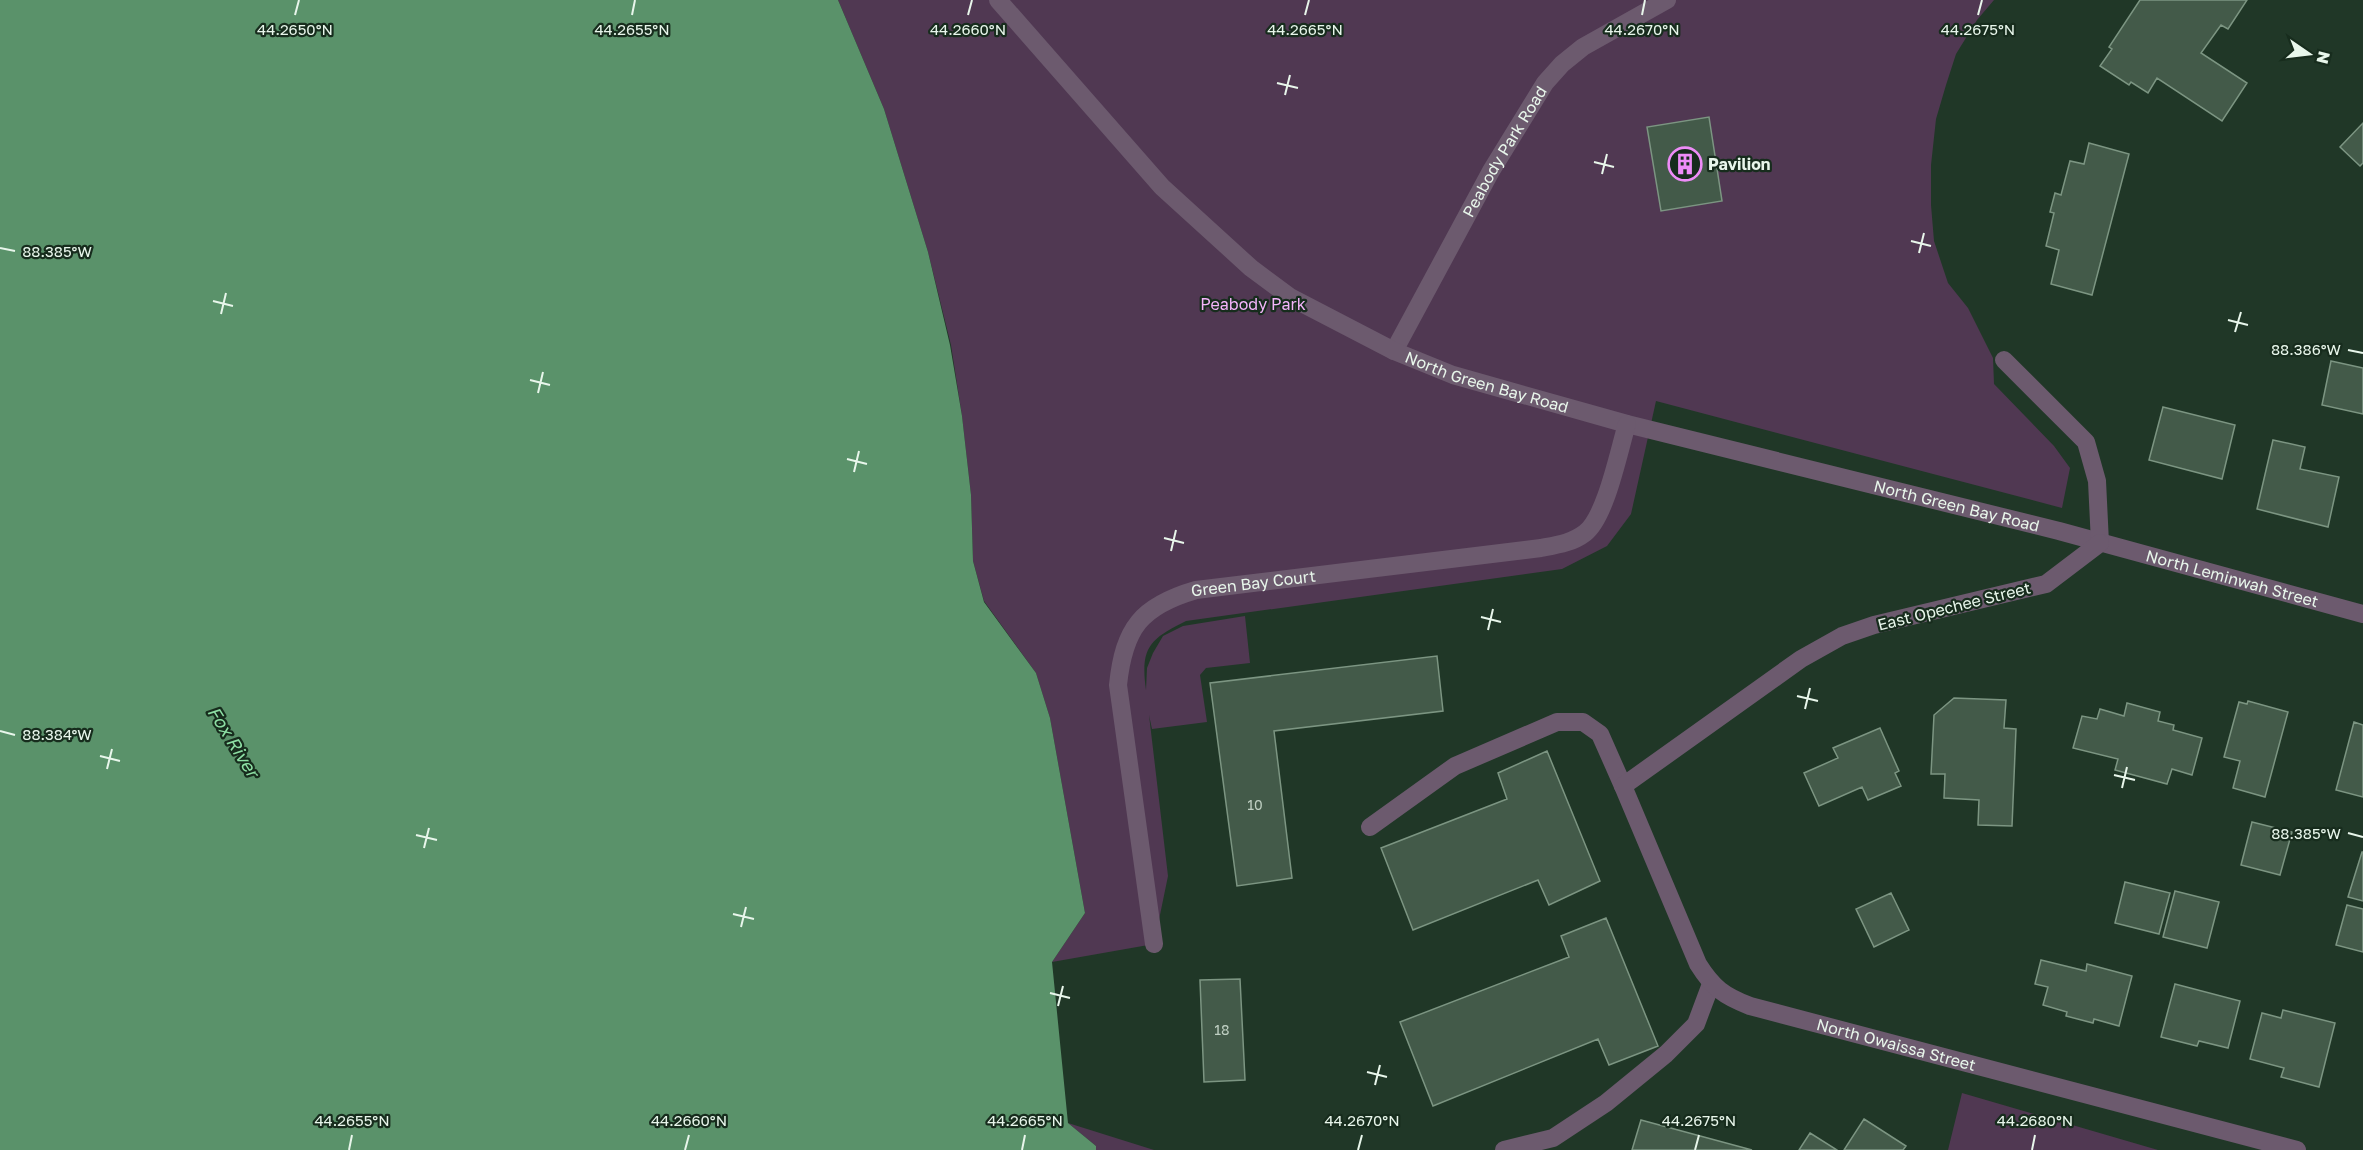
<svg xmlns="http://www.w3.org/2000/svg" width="2363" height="1150" font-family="'Golos Text',sans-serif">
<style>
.green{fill:#503852}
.water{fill:#5a926a}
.building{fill:#435a49;stroke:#7c9582;stroke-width:1.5}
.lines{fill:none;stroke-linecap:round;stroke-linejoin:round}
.lane{stroke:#6c5a6e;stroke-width:18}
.street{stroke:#6c5a6e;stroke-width:18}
.ticks{fill:none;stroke:#e8f6eb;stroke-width:2}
.labels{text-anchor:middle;stroke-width:4.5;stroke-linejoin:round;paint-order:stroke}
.number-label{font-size:14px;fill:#bfcfc2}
.street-label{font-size:16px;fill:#e8f6eb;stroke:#172c1d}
.poi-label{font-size:16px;font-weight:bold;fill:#e8f6eb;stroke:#172c1d;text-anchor:start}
.park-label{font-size:16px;fill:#f4b5fb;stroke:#172c1d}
.water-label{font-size:18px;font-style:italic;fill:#8ddfa4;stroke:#172c1d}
.ticks-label{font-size:15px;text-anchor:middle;fill:#e8f6eb;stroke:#172c1d;stroke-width:4.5;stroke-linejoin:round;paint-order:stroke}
</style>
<rect width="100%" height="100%" fill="#203727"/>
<path class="green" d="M 838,0 L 1994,0 L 1977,20 L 1956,54 L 1946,85 L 1936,119 L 1931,165 L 1931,205 L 1934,241 L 1948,283 L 1968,308 L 1993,358 L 1994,384 L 2054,446 L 2070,468 L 2062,508 L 1656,401 L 1631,514 L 1607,546 L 1562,569 L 1186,621 C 1150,639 1140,647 1146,690 L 1147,668 L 1153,653 L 1163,636 L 1183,626 L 1245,616 L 1250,663 L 1206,668 L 1200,675 L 1207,722 L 1152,729 L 1149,715 L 1168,876 L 1154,944 L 1052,962 L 1085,913 L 1050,718 L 1036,673 L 984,601 L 973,561 L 971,495 L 962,416 L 951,345 L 928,252 L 884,109 Z
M 1962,1093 L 2158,1150 L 1948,1150 Z
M 1068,1123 L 1154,1150 L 1096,1150 L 1096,1146 Z"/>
<path class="water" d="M 0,0 L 838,0 L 884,109 L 928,252 L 950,345 L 962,416 L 971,495 L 973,561 L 984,602 L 1036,673 L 1050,718 L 1085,913 L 1052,962 L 1068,1123 L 1096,1146 L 1096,1150 L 0,1150 Z"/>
<path class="building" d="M 2140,0 L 2247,0 L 2228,29 L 2221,25 L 2201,53 L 2247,83 L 2222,121 L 2157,78 L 2148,93 L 2131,82 L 2129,85 L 2100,66 L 2112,49 L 2109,47 Z
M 1709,117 L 1722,201 L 1661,211 L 1647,127 Z
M 2363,123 L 2363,163 L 2360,166 L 2340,147 Z
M 2089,143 L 2129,154 L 2092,295 L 2051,284 L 2059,250 L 2046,246 L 2054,213 L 2050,212 L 2055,193 L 2061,195 L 2070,161 L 2084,164 Z
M 2331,361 L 2363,368 L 2363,414 L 2322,405 Z
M 2163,407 L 2235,425 L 2222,479 L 2149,460 Z
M 2273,440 L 2305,447 L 2300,469 L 2339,477 L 2328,527 L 2257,509 Z
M 1437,656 L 1443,711 L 1274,731 L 1292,878 L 1237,886 L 1210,683 Z
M 1954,698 L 2006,700 L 2004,728 L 2016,729 L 2012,826 L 1978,825 L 1979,800 L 1944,798 L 1945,774 L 1931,774 L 1934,715 Z
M 2248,701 L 2288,712 L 2265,797 L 2233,788 L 2240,761 L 2224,757 L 2239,702 L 2247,704 Z
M 2127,703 L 2160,712 L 2158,721 L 2174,725 L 2173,730 L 2202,738 L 2192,775 L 2172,769 L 2167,784 L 2115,770 L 2118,759 L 2073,748 L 2082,716 L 2097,719 L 2100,709 L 2124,716 Z
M 2354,722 L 2363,725 L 2363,797 L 2336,790 Z
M 1880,728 L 1899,771 L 1895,773 L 1901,786 L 1868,800 L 1862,787 L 1819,806 L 1804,773 L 1838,758 L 1833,748 Z
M 1547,751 L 1600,881 L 1549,905 L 1538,880 L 1413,930 L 1381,848 L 1507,799 L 1498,773 Z
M 2252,822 L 2292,832 L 2280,875 L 2241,865 Z
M 2362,852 L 2363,852 L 2363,901 L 2348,897 Z
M 2125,882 L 2170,893 L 2159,934 L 2115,923 Z
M 2175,891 L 2219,902 L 2207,948 L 2163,937 Z
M 1891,893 L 1909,930 L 1874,947 L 1856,909 Z
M 2347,905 L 2363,909 L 2363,952 L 2336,945 Z
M 1606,918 L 1658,1046 L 1609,1065 L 1598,1039 L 1433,1106 L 1400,1022 L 1569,957 L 1561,936 Z
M 2041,960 L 2086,971 L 2087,964 L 2132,976 L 2119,1026 L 2094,1019 L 2093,1023 L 2066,1016 L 2067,1012 L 2043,1005 L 2048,987 L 2035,984 Z
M 1240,979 L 1245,1080 L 1204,1082 L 1200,980 Z
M 2175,984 L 2240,1001 L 2228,1048 L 2199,1041 L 2197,1046 L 2161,1037 Z
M 2283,1010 L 2335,1023 L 2319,1087 L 2281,1077 L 2284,1068 L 2250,1059 L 2262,1013 L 2281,1018 Z
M 1864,1119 L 1906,1146 L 1903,1150 L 1844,1150 Z
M 1641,1120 L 1752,1150 L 1632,1150 Z
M 1810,1133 L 1837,1150 L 1799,1150 Z"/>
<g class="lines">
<g class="lane">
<path id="s1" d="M 1394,351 L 1491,171 L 1545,83 L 1562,64 L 1583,47 L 1667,0"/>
<path d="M 1370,827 L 1455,766 L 1557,722 L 1583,722 L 1600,734 L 1623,786"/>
<path d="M 1504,1150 L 1553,1138 L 1606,1103 L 1666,1054 L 1696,1024 L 1711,984"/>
</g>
<g class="street">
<path id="s2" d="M 998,0 L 1162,187 L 1251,268 L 1290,297 L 1394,351 L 1453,375 L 1627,424 L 2059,531 L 2363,614"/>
<path d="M 2004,360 L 2086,442 L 2097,481 L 2100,543"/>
<path id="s3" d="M 2100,543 L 2046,584 L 1874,625 L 1842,636 L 1801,659 L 1623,786 L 1698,964 C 1713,988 1724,996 1750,1006 L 2297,1150"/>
<path id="s4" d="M 1154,944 L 1118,685 C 1124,628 1141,606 1196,590 L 1541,548 C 1557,545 1572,543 1585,533 C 1606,517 1619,450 1627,424"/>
</g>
</g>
<path class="ticks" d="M 295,15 L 299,0M 632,15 L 635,0M 968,15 L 972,0M 1305,15 L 1309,0M 1642,15 L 1645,0M 1978,15 L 1982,0M 1277,83 L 1298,88M 1285,95 L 1290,75M 1594,162 L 1614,167M 1602,174 L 1607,154M 1911,241 L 1931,246M 0,248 L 15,251M 1919,253 L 1924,233M 213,301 L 233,306M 221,314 L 226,293M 2228,320 L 2248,325M 2235,332 L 2241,312M 2348,350 L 2363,353M 530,380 L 550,385M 538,393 L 543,372M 847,459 L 867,464M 854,472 L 859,451M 1164,538 L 1184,543M 1171,551 L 1176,530M 1481,617 L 1501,622M 1488,630 L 1493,609M 1797,696 L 1818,701M 1805,709 L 1810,688M 0,731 L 15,735M 100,756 L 120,761M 107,769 L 112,749M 2114,775 L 2135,780M 2122,788 L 2127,767M 2348,833 L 2363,837M 416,835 L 437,840M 424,848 L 429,828M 733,914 L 754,919M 741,927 L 746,907M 1050,993 L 1070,998M 1058,1006 L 1063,986M 1367,1072 L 1387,1077M 1375,1085 L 1380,1065M 349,1150 L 352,1135M 685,1150 L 689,1135M 1022,1150 L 1025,1135M 1358,1150 L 1362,1135M 1695,1150 L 1699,1135M 2032,1150 L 2035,1135"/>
<defs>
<g id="building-ring" transform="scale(1.725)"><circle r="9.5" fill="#172c1d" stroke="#ee8cf8" stroke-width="1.5"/><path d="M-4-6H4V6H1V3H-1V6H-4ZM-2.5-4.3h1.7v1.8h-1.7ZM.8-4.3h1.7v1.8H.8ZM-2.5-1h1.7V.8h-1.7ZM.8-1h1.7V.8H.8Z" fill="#ee8cf8"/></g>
</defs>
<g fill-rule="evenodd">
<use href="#building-ring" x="1685" y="164"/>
</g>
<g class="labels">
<g class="number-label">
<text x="1255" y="810">10</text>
<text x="1222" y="1035">18</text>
</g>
<g class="street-label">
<text dy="6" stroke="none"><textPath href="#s1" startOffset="228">Peabody Park Road</textPath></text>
<text dy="6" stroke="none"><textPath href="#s2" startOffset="633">North Green Bay Road</textPath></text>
<text dy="6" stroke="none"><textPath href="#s2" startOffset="1119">North Green Bay Road</textPath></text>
<text dy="6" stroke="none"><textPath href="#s2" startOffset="1404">North Leminwah Street</textPath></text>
<text dy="6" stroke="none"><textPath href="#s4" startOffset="453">Green Bay Court</textPath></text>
<text transform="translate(1954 606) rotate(-14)" y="6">East Opechee Street</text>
<text dy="6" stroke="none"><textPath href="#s3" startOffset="957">North Owaissa Street</textPath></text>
</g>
<g class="poi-label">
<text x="1708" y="170">Pavilion</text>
</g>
<g class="park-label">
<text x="1253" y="310">Peabody Park</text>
</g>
<g class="water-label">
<text transform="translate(233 742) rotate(58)" y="6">Fox River</text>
</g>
</g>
<g class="ticks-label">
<text x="295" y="35">44.2650°N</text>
<text x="632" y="35">44.2655°N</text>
<text x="968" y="35">44.2660°N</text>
<text x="1305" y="35">44.2665°N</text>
<text x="1642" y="35">44.2670°N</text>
<text x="1978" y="35">44.2675°N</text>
<text x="57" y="257">88.385°W</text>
<text x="2306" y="355">88.386°W</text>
<text x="57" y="740">88.384°W</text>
<text x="2306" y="839">88.385°W</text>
<text x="352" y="1126">44.2655°N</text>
<text x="689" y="1126">44.2660°N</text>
<text x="1025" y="1126">44.2665°N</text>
<text x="1362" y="1126">44.2670°N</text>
<text x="1699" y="1126">44.2675°N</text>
<text x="2035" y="1126">44.2680°N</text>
</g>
<g transform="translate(2309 54) rotate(104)" stroke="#172c1d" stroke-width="4.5" paint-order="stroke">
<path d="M0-4.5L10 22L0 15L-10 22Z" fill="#e8f6eb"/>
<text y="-9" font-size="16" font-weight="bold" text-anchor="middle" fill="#e8f6eb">N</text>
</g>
</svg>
